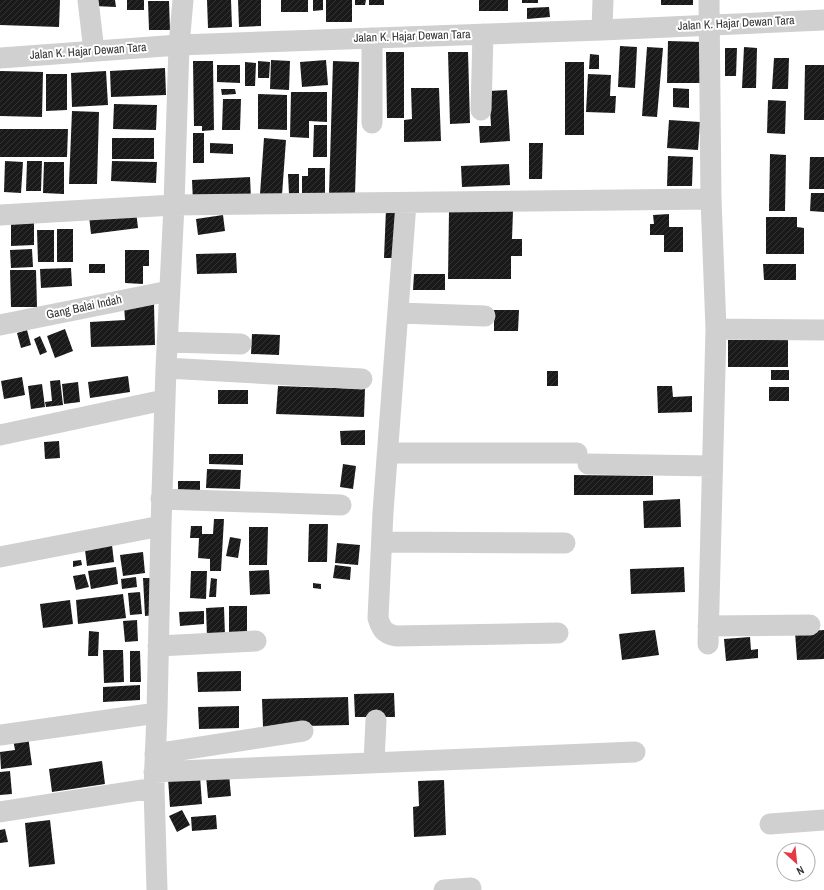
<svg xmlns="http://www.w3.org/2000/svg" width="824" height="890" font-family="'Archivo Narrow',sans-serif">
<style>
.building{fill:url(#building-hatch)}
.lines{fill:none;stroke-linecap:round;stroke-linejoin:round}
.minor{stroke:#d0d0d0;stroke-width:21}
.labels{text-anchor:middle;stroke-width:4;stroke-linejoin:round;paint-order:stroke}
.street-label{font-size:12px;fill:#333;stroke:#fff}
</style>
<defs>
<pattern id="building-hatch" width="6" height="6" patternUnits="userSpaceOnUse"><rect width="6" height="6" fill="#1a1a1a"/><path d="M-1 1l2-2M0 6l6-6M5 7l2-2" fill="none" stroke="#333"/></pattern>
</defs>
<rect width="100%" height="100%" fill="#fff"/>
<path class="building" d="M 0,0 L 60,0 L 59,27 L 0,25 Z
M 94,0 L 115,0 L 116,7 L 94,6 Z
M 127,0 L 144,0 L 144,10 L 127,10 Z
M 207,0 L 231,0 L 232,27 L 208,28 Z
M 238,0 L 261,0 L 261,26 L 239,27 Z
M 281,0 L 308,0 L 308,12 L 281,12 Z
M 313,0 L 323,0 L 323,10 L 313,11 Z
M 326,0 L 352,0 L 352,22 L 326,22 Z
M 355,0 L 366,0 L 365,5 L 355,5 Z
M 369,0 L 384,0 L 384,5 L 369,5 Z
M 479,0 L 508,0 L 508,11 L 479,11 Z
M 522,0 L 538,0 L 538,3 L 522,3 Z
M 661,0 L 693,0 L 693,5 L 661,5 Z
M 148,1 L 169,1 L 170,30 L 149,30 Z
M 549,7 L 550,17 L 527,19 L 527,8 Z
M 668,41 L 702,42 L 701,83 L 667,83 Z
M 620,46 L 637,47 L 635,88 L 618,87 Z
M 647,47 L 663,48 L 657,117 L 642,116 Z
M 744,47 L 757,48 L 756,88 L 742,88 Z
M 725,48 L 737,48 L 736,76 L 725,76 Z
M 386,52 L 404,52 L 404,118 L 387,118 Z
M 448,52 L 468,52 L 470,123 L 450,124 Z
M 590,54 L 599,55 L 599,69 L 589,69 Z
M 774,58 L 789,58 L 788,89 L 772,89 Z
M 271,60 L 290,61 L 289,90 L 270,89 Z
M 326,60 L 328,85 L 302,87 L 300,62 Z
M 193,61 L 213,61 L 214,130 L 202,131 L 202,126 L 194,126 Z
M 258,61 L 270,62 L 269,78 L 258,78 Z
M 333,61 L 359,62 L 355,195 L 329,194 Z
M 245,62 L 256,63 L 255,86 L 245,86 Z
M 565,62 L 584,62 L 584,135 L 565,135 Z
M 217,65 L 240,65 L 240,83 L 217,82 Z
M 805,65 L 824,65 L 824,120 L 804,120 Z
M 165,68 L 166,95 L 111,97 L 110,71 Z
M 0,71 L 43,72 L 42,117 L 0,116 Z
M 106,71 L 108,105 L 72,107 L 71,73 Z
M 46,74 L 67,74 L 67,110 L 46,111 Z
M 588,74 L 611,75 L 610,96 L 616,96 L 615,113 L 586,112 Z
M 411,88 L 439,88 L 441,141 L 404,142 L 404,120 L 412,119 Z
M 673,88 L 689,89 L 689,108 L 673,107 Z
M 221,89 L 235,89 L 236,94 L 222,95 Z
M 507,90 L 510,141 L 480,143 L 479,126 L 491,126 L 489,91 Z
M 291,92 L 327,92 L 327,122 L 309,121 L 309,138 L 290,137 Z
M 258,94 L 287,95 L 287,130 L 258,129 Z
M 223,99 L 241,99 L 240,130 L 222,130 Z
M 768,100 L 786,101 L 785,134 L 767,133 Z
M 114,104 L 157,105 L 156,130 L 113,129 Z
M 72,111 L 99,112 L 97,184 L 69,184 Z
M 669,120 L 700,122 L 698,150 L 667,148 Z
M 314,125 L 327,125 L 327,157 L 313,157 Z
M 0,129 L 68,129 L 67,157 L 0,157 Z
M 193,133 L 204,133 L 204,163 L 193,163 Z
M 112,138 L 154,138 L 154,159 L 112,159 Z
M 264,138 L 286,140 L 282,195 L 260,194 Z
M 210,143 L 233,144 L 233,154 L 210,153 Z
M 529,143 L 543,143 L 542,179 L 529,179 Z
M 770,154 L 786,155 L 785,211 L 769,211 Z
M 668,156 L 693,157 L 692,186 L 667,186 Z
M 810,157 L 824,157 L 824,189 L 809,189 Z
M 5,161 L 23,162 L 21,193 L 4,192 Z
M 27,161 L 42,161 L 41,191 L 26,191 Z
M 112,161 L 157,162 L 156,183 L 111,181 Z
M 44,162 L 64,162 L 64,194 L 43,193 Z
M 509,164 L 510,185 L 462,187 L 461,166 Z
M 308,168 L 325,168 L 325,194 L 302,194 L 302,176 L 308,176 Z
M 288,174 L 299,174 L 299,194 L 289,194 Z
M 250,177 L 251,199 L 193,202 L 192,180 Z
M 811,193 L 824,193 L 824,212 L 810,211 Z
M 386,209 L 398,210 L 395,258 L 384,258 Z
M 136,211 L 138,228 L 91,234 L 89,216 Z
M 449,211 L 513,211 L 512,239 L 522,239 L 522,256 L 511,256 L 511,279 L 448,279 Z
M 669,214 L 669,227 L 683,227 L 683,252 L 664,252 L 664,235 L 650,235 L 650,224 L 654,224 L 653,215 Z
M 223,215 L 225,231 L 198,235 L 196,219 Z
M 766,217 L 797,217 L 797,227 L 804,228 L 804,254 L 766,254 Z
M 34,220 L 34,245 L 11,246 L 11,221 Z
M 57,229 L 73,229 L 73,262 L 57,262 Z
M 37,230 L 54,230 L 54,262 L 38,262 Z
M 32,249 L 33,267 L 11,268 L 10,250 Z
M 125,250 L 149,250 L 149,266 L 143,266 L 143,284 L 125,283 Z
M 236,253 L 237,273 L 197,274 L 196,254 Z
M 89,264 L 105,264 L 105,273 L 89,273 Z
M 763,264 L 796,264 L 796,280 L 764,280 Z
M 71,268 L 72,286 L 41,288 L 40,269 Z
M 10,270 L 36,270 L 37,307 L 11,307 Z
M 414,274 L 445,274 L 445,290 L 413,290 Z
M 154,304 L 155,345 L 91,347 L 90,322 L 125,320 L 124,305 Z
M 494,310 L 519,310 L 518,331 L 494,331 Z
M 65,329 L 73,351 L 55,358 L 47,336 Z
M 27,330 L 31,345 L 21,348 L 17,333 Z
M 252,334 L 280,335 L 279,355 L 251,354 Z
M 40,336 L 47,352 L 40,355 L 34,339 Z
M 728,340 L 788,340 L 788,367 L 728,367 Z
M 771,370 L 789,370 L 789,380 L 771,380 Z
M 547,371 L 558,371 L 558,386 L 547,386 Z
M 128,376 L 130,392 L 90,398 L 88,382 Z
M 22,377 L 25,395 L 4,399 L 1,381 Z
M 60,380 L 63,405 L 46,407 L 45,402 L 52,401 L 50,381 Z
M 78,382 L 80,402 L 64,404 L 62,384 Z
M 42,384 L 45,407 L 31,409 L 28,386 Z
M 278,386 L 365,389 L 364,417 L 276,414 Z
M 657,386 L 672,386 L 673,397 L 692,396 L 692,412 L 658,413 Z
M 769,387 L 789,387 L 789,401 L 769,401 Z
M 218,390 L 248,390 L 248,404 L 218,404 Z
M 365,430 L 365,445 L 341,445 L 340,431 Z
M 59,441 L 60,458 L 45,459 L 44,442 Z
M 209,454 L 243,454 L 243,465 L 209,464 Z
M 343,464 L 356,466 L 353,489 L 340,487 Z
M 207,469 L 241,470 L 240,489 L 206,488 Z
M 574,475 L 653,476 L 653,495 L 574,495 Z
M 178,481 L 200,481 L 200,491 L 178,491 Z
M 680,499 L 681,527 L 644,528 L 643,501 Z
M 214,519 L 224,519 L 221,571 L 210,571 L 210,559 L 198,558 L 199,538 L 190,538 L 191,526 L 202,526 L 202,534 L 213,534 Z
M 309,524 L 328,524 L 327,562 L 308,562 Z
M 249,527 L 268,527 L 267,565 L 249,565 Z
M 230,537 L 241,539 L 238,558 L 226,556 Z
M 337,543 L 360,545 L 358,565 L 335,563 Z
M 112,545 L 114,562 L 87,566 L 85,550 Z
M 143,552 L 145,573 L 123,576 L 120,555 Z
M 81,560 L 82,565 L 73,567 L 73,561 Z
M 335,565 L 351,567 L 350,580 L 333,578 Z
M 116,567 L 118,584 L 91,589 L 88,571 Z
M 684,567 L 685,592 L 631,594 L 630,569 Z
M 269,570 L 270,594 L 250,595 L 249,571 Z
M 191,571 L 207,571 L 206,599 L 190,598 Z
M 85,574 L 89,587 L 76,590 L 73,576 Z
M 136,577 L 137,587 L 122,589 L 121,579 Z
M 143,578 L 153,578 L 156,615 L 145,616 Z
M 211,578 L 217,579 L 216,597 L 209,597 Z
M 313,583 L 321,584 L 321,589 L 313,588 Z
M 140,592 L 142,614 L 130,615 L 128,593 Z
M 123,594 L 126,618 L 78,624 L 76,600 Z
M 70,600 L 73,624 L 43,628 L 40,604 Z
M 229,606 L 247,606 L 247,634 L 229,634 Z
M 224,607 L 225,636 L 207,637 L 206,608 Z
M 204,611 L 204,624 L 180,626 L 179,612 Z
M 137,620 L 138,641 L 125,642 L 123,621 Z
M 655,630 L 659,655 L 622,660 L 619,634 Z
M 824,630 L 824,659 L 797,660 L 795,632 Z
M 89,631 L 99,632 L 98,656 L 88,656 Z
M 750,637 L 751,650 L 758,649 L 758,658 L 726,661 L 724,639 Z
M 103,650 L 123,650 L 124,682 L 104,683 Z
M 130,651 L 140,651 L 141,682 L 130,682 Z
M 241,671 L 241,691 L 198,692 L 197,672 Z
M 140,685 L 140,700 L 103,702 L 103,687 Z
M 394,693 L 395,717 L 355,717 L 354,694 Z
M 348,697 L 349,725 L 263,727 L 262,699 Z
M 239,706 L 239,728 L 199,729 L 198,707 Z
M 28,736 L 32,765 L 1,769 L 0,752 L 15,750 L 13,739 Z
M 102,761 L 105,784 L 52,792 L 49,769 Z
M 10,771 L 12,794 L 0,795 L 0,772 Z
M 229,774 L 231,796 L 208,798 L 206,776 Z
M 200,776 L 202,804 L 170,807 L 168,778 Z
M 444,780 L 446,835 L 414,837 L 413,807 L 419,806 L 418,781 Z
M 182,810 L 190,825 L 177,832 L 169,816 Z
M 216,815 L 217,829 L 192,831 L 191,817 Z
M 50,820 L 55,864 L 29,867 L 25,823 Z
M 5,829 L 8,842 L 0,843 L 0,830 Z"/>
<g class="lines">
<path class="minor" d="M 88,0 L 94,51
M 602,30 L 603,0
M 372,38 L 372,123
M 0,58 L 179,45 L 602,30 L 824,20
M 481,110 L 483,34
M 406,203 L 383,512 L 378,618 C 381,628 384,634 396,636 L 558,633
M 0,215 L 174,205 L 711,199
M 399,313 L 485,316
M 0,325 L 169,291
M 716,329 L 824,330
M 167,342 L 241,344
M 166,368 L 362,379
M 0,435 L 164,400
M 388,453 L 577,453
M 588,464 L 712,466
M 161,499 L 341,505
M 382,542 L 565,543
M 0,557 L 161,526
M 708,626 L 810,625
M 708,644 L 716,329 L 711,199 L 709,0
M 158,646 L 256,641
M 0,735 L 157,713
M 155,754 L 303,731
M 374,762 L 376,720
M 154,772 L 635,752
M 0,812 L 154,788
M 770,824 L 824,820
M 157,890 L 154,788 L 157,713 L 161,526 L 166,368 L 174,205 L 179,45 L 183,0
M 444,890 L 471,888"/>
</g>
<g class="labels">
<g class="street-label">
<text transform="translate(736 23) rotate(-3)" y="4">Jalan K. Hajar Dewan Tara</text>
<text transform="translate(412 36) rotate(-2)" y="4">Jalan K. Hajar Dewan Tara</text>
<text transform="translate(88 51) rotate(-4)" y="4">Jalan K. Hajar Dewan Tara</text>
<text transform="translate(84 307) rotate(-12)" y="4">Gang Balai Indah</text>
</g>
</g>
<g transform="translate(796 862) rotate(153)"><circle r="19" fill="#ffffff" stroke="#adadad"/>
<path d="M0-3L7 15L0 10L-7 15Z" fill="#e63946"/>
<text y="-6" font-size="11" font-weight="bold" text-anchor="middle" fill="#333333">N</text>
</g>
</svg>
